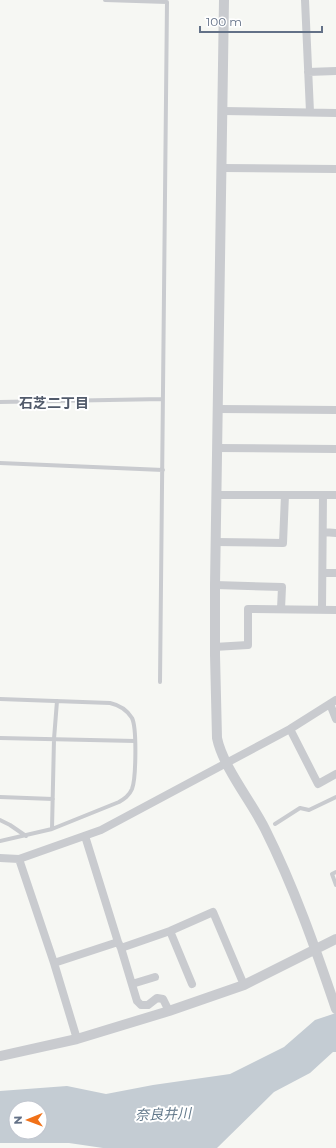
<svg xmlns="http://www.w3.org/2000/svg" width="336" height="1148" font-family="Montserrat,'Noto Sans JP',sans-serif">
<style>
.water{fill:#c4ccd3;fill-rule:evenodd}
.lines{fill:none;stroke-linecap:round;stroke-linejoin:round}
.service{stroke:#c9cbcf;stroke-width:4}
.minor{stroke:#c9cbcf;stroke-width:8}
.tertiary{stroke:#c9cbcf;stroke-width:10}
.labels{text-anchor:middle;stroke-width:4;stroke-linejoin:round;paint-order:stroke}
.neighbourhood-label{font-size:14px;font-weight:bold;fill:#525b6b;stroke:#fff}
.water-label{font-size:14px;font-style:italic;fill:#63798b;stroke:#fff}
</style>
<rect width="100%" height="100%" fill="#f6f7f3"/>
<path class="water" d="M 336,1013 L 336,1052 L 333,1052 L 310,1073 L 274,1092 L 217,1148 L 103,1148 L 69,1143 L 0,1143 L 0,1091 L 67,1086 L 106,1094 L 153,1085 L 230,1074 L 284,1047 L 315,1020 ZM 16,1108 L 40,1108 L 40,1132 L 16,1132 Z"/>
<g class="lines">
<path class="service" d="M 105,0 L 167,2 L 160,682
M 0,402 L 163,399
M 0,463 L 163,470
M 0,699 L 110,703 C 119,705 127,710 132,718 C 137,728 136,779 132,789 C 129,796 124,799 119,802 L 52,829 L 0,841
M 0,738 L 135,741
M 0,797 L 53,799
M 0,820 L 10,825 L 26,836
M 275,824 L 300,808 L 309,810 L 336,797
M 52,829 L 54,739 L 57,701
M 336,872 L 332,874 L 336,885"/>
<path class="minor" d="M 305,0 L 310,112
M 308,72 L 336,71
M 223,111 L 336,113
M 222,168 L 336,169
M 218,409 L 336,410
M 217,448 L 336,449
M 216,495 L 336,495
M 323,532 L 336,533
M 216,542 L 283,543 L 285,495
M 323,573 L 336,573
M 215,585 L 282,587 L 281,609
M 322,609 L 323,495
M 214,647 L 248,645 L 248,609 L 336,610
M 330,704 L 336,719
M 290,729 L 318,784 L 336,774
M 85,836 L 118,942 L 121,948 L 170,931 L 213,912 L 244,985
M 0,858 L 19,859 L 101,830 L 290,729 L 336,700
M 19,859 L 54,963 L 77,1039
M 170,931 L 192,984
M 121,948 L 137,1001 L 141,1005 L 148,1005 L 157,998 L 163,999 L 169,1011
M 54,963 L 118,942
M 132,984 L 155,977"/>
<path class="tertiary" d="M 224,0 L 215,585 L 215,655 L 217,738 C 223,767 251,801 265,829 C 294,887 315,947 336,1009
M 0,1056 L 77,1039 L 169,1011 L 244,985 L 336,939"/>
</g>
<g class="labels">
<g class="neighbourhood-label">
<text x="54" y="408">石芝二丁目</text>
</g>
<g class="water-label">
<text transform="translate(163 1114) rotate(-2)" y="5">奈良井川</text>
</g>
</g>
<g transform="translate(28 1120) rotate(269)"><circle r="19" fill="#ffffff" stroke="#c1c6cf"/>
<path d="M0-3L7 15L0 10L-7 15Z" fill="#f17118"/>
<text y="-6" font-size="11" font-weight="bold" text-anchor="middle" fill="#637187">N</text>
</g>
<path d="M200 26v6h122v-6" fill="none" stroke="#637187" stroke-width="2"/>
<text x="206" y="26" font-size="12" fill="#637187" stroke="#ffffff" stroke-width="3" paint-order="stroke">100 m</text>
</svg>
